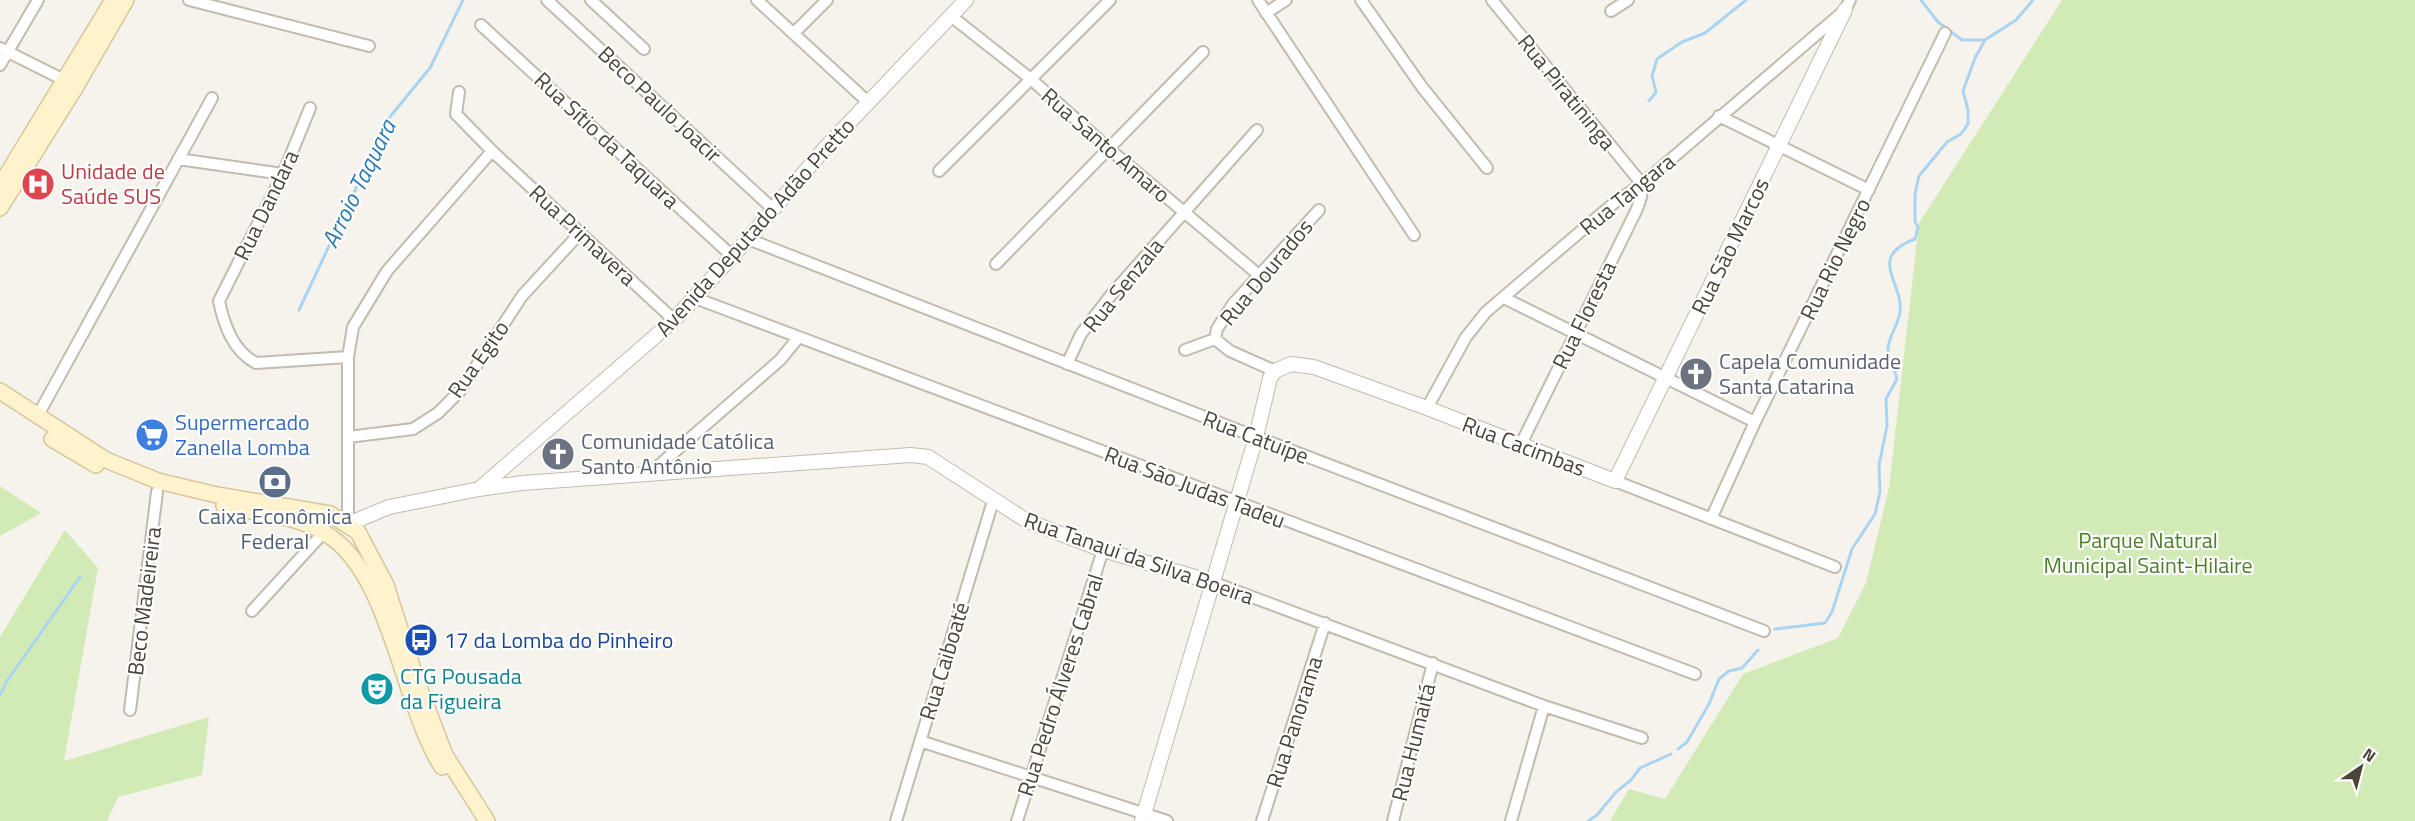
<svg xmlns="http://www.w3.org/2000/svg" width="2415" height="821" font-family="'Titillium Web',sans-serif">
<style>
.green{fill:#d2eab5}
.lines{fill:none;stroke-linecap:round;stroke-linejoin:round}
.stream{stroke:#a9d4f2;stroke-width:3}
.minor-casing{stroke:#c2bbae;stroke-width:14}
.tertiary-casing{stroke:#c2bbae;stroke-width:16}
.secondary-casing{stroke:#d6c79b;stroke-width:18}
.minor{stroke:#fff;stroke-width:10}
.tertiary{stroke:#fff;stroke-width:14}
.secondary{stroke:#fff3cd;stroke-width:15}
.labels{text-anchor:middle;stroke-width:4.5;stroke-linejoin:round;paint-order:stroke}
.street-label{font-size:22px;fill:#4b4439;stroke:#fff}
.health-label{font-size:22px;fill:#be3a42;stroke:#fff;text-anchor:start}
.worship-label{font-size:22px;fill:#5b616d;stroke:#fff;text-anchor:start}
.shop-label{font-size:22px;fill:#366cbe;stroke:#fff;text-anchor:start}
.service-label{font-size:22px;fill:#4e5e75;stroke:#fff}
.park-label{font-size:22px;fill:#4a7f2a;stroke:#fff}
.transit-label{font-size:22px;fill:#164399;stroke:#fff;text-anchor:start}
.culture-label{font-size:22px;fill:#0d838f;stroke:#fff;text-anchor:start}
.water-label{font-size:24px;font-style:italic;fill:#2e7ab2;stroke:#fff}
</style>
<rect width="100%" height="100%" fill="#f6f3ec"/>
<path class="green" d="M 2062,0 L 2415,0 L 2415,821 L 1610,821 L 1629,789 L 1665,799 L 1743,674 L 1838,638 L 1866,583 L 1889,488 L 1919,223 Z
M 0,486 L 41,513 L 0,536 Z
M 65,530 L 98,568 L 64,761 L 209,717 L 202,775 L 118,797 L 107,821 L 0,821 L 0,637 Z"/>
<g class="lines">
<path class="stream" d="M 1921,0 L 1938,22 L 1962,40 L 1985,40
M 1649,101 L 1656,92 L 1652,76 L 1657,59 L 1682,42 L 1705,33 L 1746,0
M 299,310 L 389,118 L 430,68 L 463,0
M 1775,629 L 1825,623 L 1832,612 L 1852,549 L 1875,514 L 1880,492 L 1879,465 L 1887,426 L 1886,399 L 1897,379 C 1895,370 1887,356 1888,348 C 1889,336 1898,325 1900,312 C 1904,283 1866,257 1915,239 L 1918,227 L 1915,222 L 1915,194 L 1919,176 L 1947,142 L 1961,134 L 1968,124 L 1968,110 L 1963,91 L 1975,58 L 1985,40 L 2016,20 L 2033,0
M 0,695 L 7,681 L 80,577
M 1678,749 L 1687,742 L 1709,704 L 1719,679 L 1729,671 L 1742,668 L 1758,650
M 1588,821 L 1597,815 L 1616,792 L 1631,780 L 1640,768 L 1671,754"/>
<g class="minor-casing">
<path id="minor" d="M 189,0 L 369,46
M 547,0 L 773,209
M 591,0 L 644,49
M 757,0 L 869,103
M 1258,0 L 1414,235
M 1361,0 L 1422,87 L 1487,168
M 1492,0 L 1642,184 L 1641,197 L 1637,209 L 1521,444
M 1611,11 L 1628,0
M 1266,13 L 1286,0
M 951,16 L 1032,80 L 1108,148 L 1260,276
M 481,25 L 732,256
M 794,33 L 827,0
M 0,48 L 66,81
M 0,65 L 38,0
M 459,92 L 456,114 L 492,151 L 674,320
M 310,108 L 283,174 L 219,301 C 224,325 233,351 256,363 L 348,357
M 1719,116 L 1869,190
M 178,159 L 283,174
M 939,171 L 1110,0
M 748,239 L 1256,437 L 1764,631
M 996,264 L 1203,52
M 695,298 L 1695,674
M 1504,298 L 1755,422
M 1215,339 L 1230,351 L 1275,371
M 1185,350 L 1215,339 L 1217,329 L 1233,304 L 1319,210
M 1067,364 L 1081,334 L 1111,295 L 1257,130
M 1427,408 L 1466,337 L 1486,312 L 1614,203 L 1642,184 L 1845,10 L 1850,0
M 37,417 L 212,98
M 348,437 L 413,429 L 438,413 L 460,391 L 522,296 L 580,233
M 649,474 L 780,360 L 798,338
M 1615,481 L 1835,567
M 1711,519 L 1755,422 L 1945,33
M 348,524 L 348,357 L 353,327 L 387,271 L 492,151
M 1212,582 L 1544,706 L 1642,738
M 252,611 L 324,532
M 130,710 L 157,492
M 920,741 L 1167,821
M 896,821 L 993,501
M 1017,821 L 1103,550
M 1262,821 L 1325,623
M 1393,821 L 1433,663
M 1511,821 L 1544,706"/>
</g>
<g class="tertiary-casing">
<path id="tertiary" d="M 479,489 L 674,320 L 748,239 L 825,148 L 966,0
M 348,524 L 389,507 L 479,489 L 522,483 L 911,455 L 928,457 L 1027,521 L 1103,550 L 1212,582
M 1142,821 L 1256,437 L 1270,378 L 1275,371 L 1291,364 L 1314,367 L 1427,408 L 1615,481 L 1845,10"/>
</g>
<g class="secondary-casing">
<path id="secondary" d="M 0,186 L 113,0
M 0,208 L 75,88 L 126,0
M 0,391 L 106,460 L 158,481 L 217,495 L 330,514 L 358,532 L 386,585 L 416,679 L 445,755 L 487,821
M 52,439 L 96,465
M 224,506 C 256,513 296,515 325,533 C 391,572 401,703 442,767"/>
</g>
<use href="#minor" class="minor"/>
<use href="#tertiary" class="tertiary"/>
<use href="#secondary" class="secondary"/>
</g>
<defs>
<g id="hospital-disc" transform="scale(1.725)"><circle r="9.5" fill="#e0444e" stroke="#fff"/><path d="M-5-5h3v3.5h4V-5h3V5h-3V1.5h-4V5h-3Z" fill="#fff"/></g>
<g id="church-disc" transform="scale(1.725)"><circle r="9.5" fill="#6b7280" stroke="#fff"/><path d="M-1.2-6h2.4v3.5h3.3v2.4h-3.3V6h-2.4V-.1h-3.3v-2.4h3.3Z" fill="#fff"/></g>
<g id="supermarket-disc" transform="scale(1.725)"><circle r="9.5" fill="#3f7fe0" stroke="#fff"/><path d="M-6-5.5h2.5l.6 2H6L4.5 2H-2.5L-4.4-4H-6ZM-1.5 3.2a1.3 1.3 0 1 0 .1 0ZM3 3.2a1.3 1.3 0 1 0 .1 0Z" fill="#fff"/></g>
<g id="bank-disc" transform="scale(1.725)"><circle r="9.5" fill="#5c6f8a" stroke="#fff"/><path d="M-6-4H6V4H-6ZM0-2.3a2.3 2.3 0 1 0 0 4.6a2.3 2.3 0 1 0 0-4.6Z" fill="#fff"/></g>
<g id="bus-disc" transform="scale(1.725)"><circle r="9.5" fill="#1a4fb4" stroke="#fff"/><path d="M-5-6H5V4H4V6H2V4H-2V6H-4V4H-5ZM-3.5-4V0h7V-4ZM-3.5 1.2v1.5H-2V1.2ZM2 1.2v1.5H3.5V1.2Z" fill="#fff"/></g>
<g id="theatre-disc" transform="scale(1.725)"><circle r="9.5" fill="#0f9aa8" stroke="#fff"/><path d="M-5-5.5Q0-4 5-5.5V0Q5 5 0 6Q-5 5-5 0ZM-3.3-2.5H-1v1.5H-3.3ZM1-2.5H3.3v1.5H1ZM-2.8 1Q0 5.5 2.8 1Z" fill="#fff"/></g>
</defs>
<g fill-rule="evenodd">
<use href="#hospital-disc" x="38" y="184"/>
<use href="#church-disc" x="1696" y="374"/>
<use href="#supermarket-disc" x="152" y="435"/>
<use href="#church-disc" x="558" y="454"/>
<use href="#bank-disc" x="275" y="482"/>
<use href="#bus-disc" x="421" y="640"/>
<use href="#theatre-disc" x="377" y="689"/>
</g>
<g class="labels">
<g class="street-label">
<text transform="translate(1567 92) rotate(51)" y="8">Rua Piratininga</text>
<text transform="translate(660 104) rotate(43)" y="8">Beco Paulo Joacir</text>
<text transform="translate(607 140) rotate(43)" y="8">Rua Sítio da Taquara</text>
<text transform="translate(1106 145) rotate(41)" y="8">Rua Santo Amaro</text>
<text transform="translate(1627 194) rotate(-39)" y="8">Rua Tangara</text>
<text transform="translate(266 205) rotate(-64)" y="8">Rua Dandara</text>
<text transform="translate(755 227) rotate(-48)" y="8">Avenida Deputado Adão Pretto</text>
<text transform="translate(583 235) rotate(43)" y="8">Rua Primavera</text>
<text transform="translate(1730 246) rotate(-64)" y="8">Rua São Marcos</text>
<text transform="translate(1835 259) rotate(-64)" y="8">Rua Rio Negro</text>
<text transform="translate(1266 272) rotate(-50)" y="8">Rua Dourados</text>
<text transform="translate(1123 285) rotate(-51)" y="8">Rua Senzala</text>
<text transform="translate(1584 315) rotate(-64)" y="8">Rua Floresta</text>
<text transform="translate(478 359) rotate(-55)" y="8">Rua Egito</text>
<text transform="translate(1256 437) rotate(21)" y="8">Rua Catuípe</text>
<text transform="translate(1524 446) rotate(21)" y="8">Rua Cacimbas</text>
<text transform="translate(1195 487) rotate(21)" y="8">Rua São Judas Tadeu</text>
<text transform="translate(1139 558) rotate(19)" y="8">Rua Tanaui da Silva Boeira</text>
<text transform="translate(144 601) rotate(-83)" y="8">Beco Madeireira</text>
<text transform="translate(944 661) rotate(-73)" y="8">Rua Caiboaté</text>
<text transform="translate(1060 685) rotate(-72)" y="8">Rua Pedro Álveres Cabral</text>
<text transform="translate(1294 722) rotate(-72)" y="8">Rua Panorama</text>
<text transform="translate(1413 742) rotate(-76)" y="8">Rua Humaitá</text>
</g>
<g class="health-label">
<text x="61" y="179">Unidade de<tspan x="61" dy="25">Saúde SUS</tspan></text>
</g>
<g class="worship-label">
<text x="1719" y="369">Capela Comunidade<tspan x="1719" dy="25">Santa Catarina</tspan></text>
<text x="581" y="449">Comunidade Católica<tspan x="581" dy="25">Santo Antônio</tspan></text>
</g>
<g class="shop-label">
<text x="175" y="430">Supermercado<tspan x="175" dy="25">Zanella Lomba</tspan></text>
</g>
<g class="service-label">
<text x="275" y="524">Caixa Econômica<tspan x="275" dy="25">Federal</tspan></text>
</g>
<g class="park-label">
<text x="2148" y="548">Parque Natural<tspan x="2148" dy="25">Municipal Saint-Hilaire</tspan></text>
</g>
<g class="transit-label">
<text x="444" y="648">17 da Lomba do Pinheiro</text>
</g>
<g class="culture-label">
<text x="400" y="684">CTG Pousada<tspan x="400" dy="25">da Figueira</tspan></text>
</g>
<g class="water-label">
<text transform="translate(359 184) rotate(-64)" y="8">Arroio Taquara</text>
</g>
</g>
<g transform="translate(2361 767) rotate(35)" stroke="#ffffff" stroke-width="4.5" paint-order="stroke">
<path d="M0-4.5L10 22L0 15L-10 22Z" fill="#4b4439"/>
<text y="-9" font-size="16" font-weight="bold" text-anchor="middle" fill="#4b4439">N</text>
</g>
</svg>
